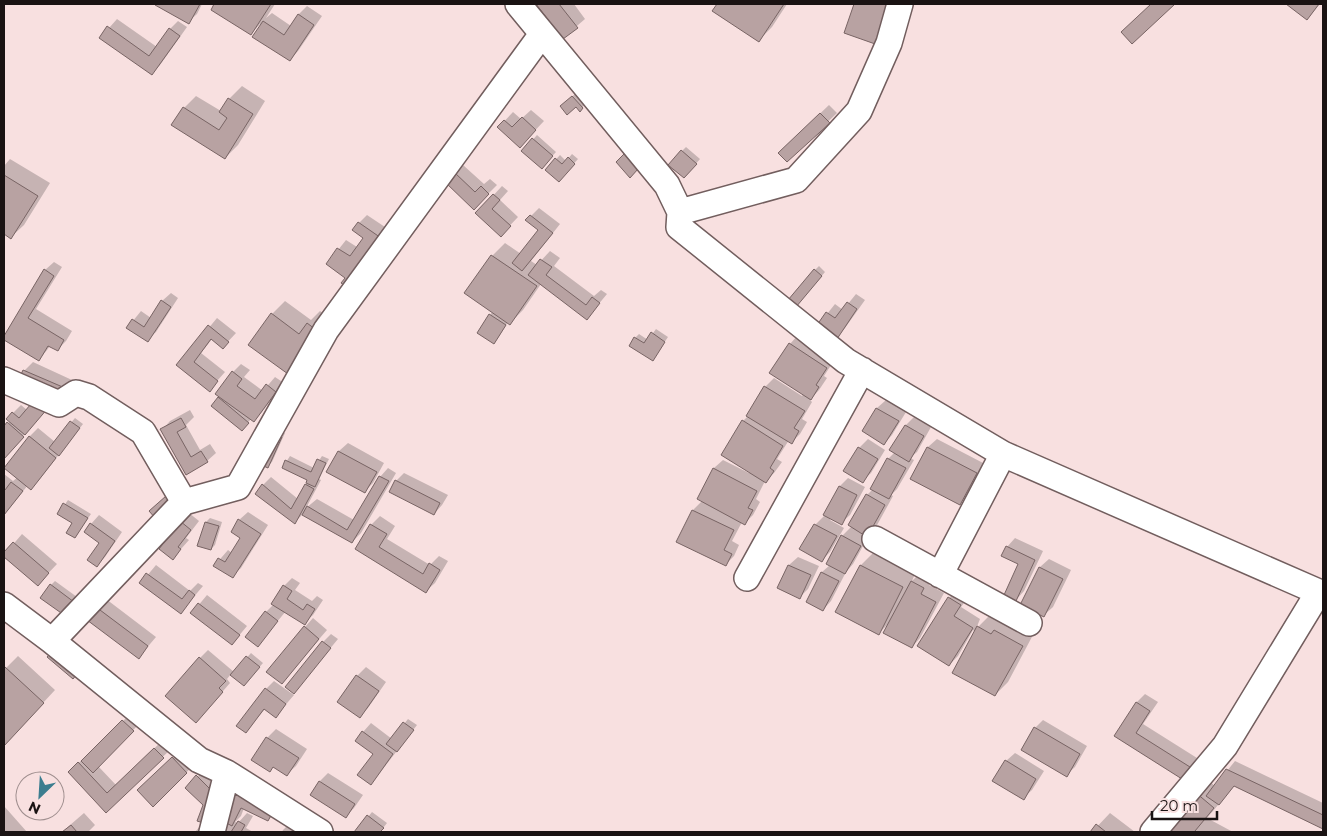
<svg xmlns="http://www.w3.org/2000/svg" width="1327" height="836" font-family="Montserrat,sans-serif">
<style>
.shadow{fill:#0003}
.building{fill:#b8a2a2;stroke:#786464}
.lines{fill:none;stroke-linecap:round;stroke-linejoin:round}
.minor-casing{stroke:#725e5e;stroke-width:28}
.minor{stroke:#fff;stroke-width:25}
</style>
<rect width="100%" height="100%" fill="#f8e0e0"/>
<path class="shadow" d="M 157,4 L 202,4 L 197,14 L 188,22 L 156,5 Z
M 216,4 L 275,4 L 266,18 L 272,13 L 291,26 L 299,14 L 307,6 L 322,16 L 298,51 L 290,60 L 260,24 L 251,34 L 212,9 Z
M 537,4 L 574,4 L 585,19 L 564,37 Z
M 718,4 L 787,4 L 772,27 L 759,40 L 714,11 Z
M 1288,4 L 1320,4 L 1307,19 Z
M 117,19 L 157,47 L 170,29 L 178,21 L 187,27 L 160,65 L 151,74 L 101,37 Z
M 242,86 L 265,101 L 238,145 L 225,158 L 184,108 L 196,96 L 221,111 L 229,99 Z
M 576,93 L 586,103 L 580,110 L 576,105 L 562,106 Z
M 829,105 L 837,113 L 787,161 L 788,144 Z
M 531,110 L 544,121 L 528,138 L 499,127 L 513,112 L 521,119 Z
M 537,135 L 556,152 L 542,167 L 523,151 Z
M 686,147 L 700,159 L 688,173 L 682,151 Z
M 572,154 L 578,159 L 562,177 L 546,170 L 560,155 L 566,161 Z
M 10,159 L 50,183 L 24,225 L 11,237 L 4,233 L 4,166 Z
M 463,165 L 484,184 L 490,179 L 497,185 L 474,208 L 446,182 Z
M 502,186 L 508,191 L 500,200 L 518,217 L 501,235 L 477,213 Z
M 539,208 L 560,224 L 531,261 L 537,265 L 550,251 L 560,258 L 554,266 L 594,296 L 601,290 L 607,294 L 587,318 L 541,284 L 523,310 L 510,323 L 508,322 L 498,338 L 490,315 L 493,311 L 466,293 L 492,256 L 505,243 L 521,254 L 540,230 L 531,216 Z
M 367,215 L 391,231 L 347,277 L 327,264 L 346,240 L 357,247 L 365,237 L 359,223 Z
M 54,262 L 62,267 L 36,309 L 72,331 L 66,341 L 57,350 L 51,345 L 39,360 L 4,338 L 45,270 Z
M 819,266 L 825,272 L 800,302 L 815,270 Z
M 171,293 L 178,298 L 156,332 L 147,340 L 128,327 L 141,311 L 151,318 L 162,301 Z
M 856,294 L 865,300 L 845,328 L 837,337 L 819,324 L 835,304 L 843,310 Z
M 285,301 L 311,320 L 320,311 L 331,319 L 300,360 L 272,314 Z
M 217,318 L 236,333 L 223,347 L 212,339 L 201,353 L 225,372 L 209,390 L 178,365 Z
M 656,329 L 668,337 L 653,359 L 635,338 L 639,334 L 648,340 Z
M 798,335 L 835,359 L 824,376 L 827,378 L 819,390 L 810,400 L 812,402 L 802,419 L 807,422 L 800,434 L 792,442 L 789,440 L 777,459 L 782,462 L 774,473 L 765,481 L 756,499 L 760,502 L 753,515 L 745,523 L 742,522 L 732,541 L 739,545 L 734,556 L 725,565 L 693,510 L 702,501 L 698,499 L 714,468 L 723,460 L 749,473 L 743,421 L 748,416 L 765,387 L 774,378 L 802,396 L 803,394 L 790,344 Z
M 33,362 L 72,380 L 68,389 L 55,399 L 4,458 L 4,428 L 10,421 L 13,413 L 21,405 L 27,410 L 36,399 L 24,371 Z
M 241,364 L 250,370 L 244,377 L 263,391 L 275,377 L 284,383 L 262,412 L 254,421 L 251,419 L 245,426 L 212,406 L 220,396 L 233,372 Z
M 886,400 L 906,412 L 892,435 L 884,444 L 864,431 L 877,408 Z
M 190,410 L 194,417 L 186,425 L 200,450 L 210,444 L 216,453 L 207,461 L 187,473 L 162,430 L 170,421 Z
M 914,417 L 931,427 L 917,452 L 910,458 L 914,460 L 897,489 L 891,495 L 893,496 L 876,527 L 866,536 L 868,537 L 853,564 L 846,572 L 831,601 L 823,610 L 807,602 L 822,572 L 830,565 L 840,540 L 839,539 L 852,526 L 867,495 L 873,489 L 888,459 L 895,452 L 906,425 Z
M 75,418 L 83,424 L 39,480 L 31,488 L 28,485 L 4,515 L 4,474 L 13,481 L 18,477 L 29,437 L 38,428 L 55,442 Z
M 278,430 L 285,433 L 272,462 L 268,466 Z
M 868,439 L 885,450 L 871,473 L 862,481 L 859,448 Z
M 937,439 L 985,464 L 969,495 L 960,503 L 912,478 L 928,447 Z
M 348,443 L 384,463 L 373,483 L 365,491 L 328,471 L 339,451 Z
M 290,456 L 314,468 L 322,456 L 329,459 L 319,479 L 321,480 L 306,508 L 317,499 L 354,520 L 380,477 L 388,468 L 396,473 L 361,533 L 352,542 L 303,514 L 295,522 L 263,485 L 271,477 L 298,499 L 309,479 L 283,467 Z
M 404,473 L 448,495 L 442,505 L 434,514 L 396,481 Z
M 848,478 L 865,487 L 850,515 L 841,523 L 831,518 L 830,520 L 844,528 L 830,552 L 821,561 L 801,549 L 815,525 L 825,515 L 840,486 Z
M 68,500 L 91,514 L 75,537 L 74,523 L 59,513 Z
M 248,512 L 268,525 L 241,568 L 232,576 L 215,565 L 228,550 L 232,553 L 242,537 L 239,520 Z
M 189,513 L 199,521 L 186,538 L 189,540 L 173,558 L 161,549 Z
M 99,515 L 122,532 L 105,557 L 97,565 L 101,542 L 91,524 Z
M 380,516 L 395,526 L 387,539 L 430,565 L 439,556 L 448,561 L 435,583 L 426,591 L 357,549 L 371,525 Z
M 210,518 L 222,522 L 215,545 L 211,549 L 206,522 Z
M 22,534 L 57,564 L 38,584 L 4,555 Z
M 1015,538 L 1043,551 L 1024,591 L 1016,600 L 1020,563 L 1007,547 Z
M 873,553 L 915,574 L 912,581 L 920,573 L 932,579 L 929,585 L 944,593 L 920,638 L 912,647 L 890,622 L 879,633 L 861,565 Z
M 798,557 L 819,566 L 808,589 L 800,597 L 779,588 L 789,565 Z
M 1049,559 L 1071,570 L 1053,607 L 1044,615 L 1022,604 L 1040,567 Z
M 156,565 L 190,591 L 198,583 L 203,586 L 181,612 L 141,583 Z
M 292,578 L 300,583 L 295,590 L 312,601 L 317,596 L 323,600 L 313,615 L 304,623 L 286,611 L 258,645 L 266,612 L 274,604 L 284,586 Z
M 55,581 L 77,597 L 67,610 L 51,585 Z
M 957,589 L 969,596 L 961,607 L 980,619 L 976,629 L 991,614 L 1034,633 L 1008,682 L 995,695 L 975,632 L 973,630 L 958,656 L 949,665 L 919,646 L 949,598 Z
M 207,595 L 247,626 L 232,644 L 192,613 Z
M 106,599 L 156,637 L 139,657 L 88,619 Z
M 313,618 L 327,630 L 282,682 L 305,627 Z
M 331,634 L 338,639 L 294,692 L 323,642 Z
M 208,650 L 234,672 L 251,653 L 263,663 L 248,680 L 231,674 L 227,679 L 230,683 L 204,713 L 200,658 Z
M 18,656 L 55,690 L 4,745 L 4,670 Z
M 366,667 L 386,682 L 368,708 L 359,716 L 339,701 L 357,676 Z
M 274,681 L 294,695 L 276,716 L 265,709 L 246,731 L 266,689 Z
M 1145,694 L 1158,702 L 1143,724 L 1197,758 L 1190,769 L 1182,777 L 1116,735 L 1137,702 Z
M 132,712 L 141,722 L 98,766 L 116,785 L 163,740 L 171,749 L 106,811 L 69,772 L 87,755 L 88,756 Z
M 408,719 L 417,725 L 379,774 L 371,783 L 375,754 L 363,732 L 371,723 L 392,739 Z
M 1043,720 L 1087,746 L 1075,767 L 1066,775 L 1035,728 Z
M 276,729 L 307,749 L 296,766 L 287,774 L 274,766 L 253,760 L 267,738 Z
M 181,750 L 195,764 L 153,805 L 139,791 Z
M 1015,753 L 1044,771 L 1032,790 L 1023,798 L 1006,761 Z
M 1235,761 L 1323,803 L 1323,827 L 1235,785 L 1207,818 L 1233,832 L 1165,832 L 1208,780 L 1215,786 Z
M 206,768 L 277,811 L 268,820 L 244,808 L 241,816 L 235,822 L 238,823 L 247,813 L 253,816 L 246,828 L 253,832 L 195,832 L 204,822 L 204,805 L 187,788 Z
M 328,773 L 363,795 L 354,808 L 346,816 L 320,781 Z
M 4,806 L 27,832 L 4,832 Z
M 372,812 L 387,823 L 380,832 L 356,832 Z
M 84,813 L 95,825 L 88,832 L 62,832 Z
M 1110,813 L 1135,832 L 1092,832 Z
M 292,821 L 298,832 L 282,832 L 283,830 Z"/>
<path class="building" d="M 156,4 L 200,4 L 189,24 L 155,5 Z
M 214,4 L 271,4 L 251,35 L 211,10 Z
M 536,4 L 559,4 L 578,28 L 563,39 Z
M 717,4 L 784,4 L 759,42 L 712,11 Z
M 854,4 L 893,4 L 878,45 L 844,33 Z
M 1151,4 L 1175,4 L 1132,44 L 1121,32 Z
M 1286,4 L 1319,4 L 1307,20 Z
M 298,14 L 314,25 L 290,61 L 252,37 L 263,21 L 284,35 Z
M 107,26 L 149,56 L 169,28 L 180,36 L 152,75 L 99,38 Z
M 572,96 L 583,108 L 580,112 L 576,107 L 567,115 L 560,106 Z
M 228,98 L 253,114 L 225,159 L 171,125 L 183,107 L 219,130 L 227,118 L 219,112 Z
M 820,113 L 830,123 L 787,162 L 778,153 Z
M 522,117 L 536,130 L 520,148 L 497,127 L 504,120 L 512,127 Z
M 532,138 L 553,156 L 542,169 L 521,151 Z
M 681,150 L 697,164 L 684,178 L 668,165 Z
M 624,154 L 638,169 L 630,178 L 616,162 Z
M 568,157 L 575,164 L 559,182 L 545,170 L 555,158 L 562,164 Z
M 454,172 L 475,192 L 481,186 L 489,194 L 474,210 L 445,182 Z
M 4,175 L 38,196 L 11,239 L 4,234 Z
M 493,194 L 500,200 L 492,209 L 511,226 L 501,237 L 475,213 Z
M 530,215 L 553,233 L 522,271 L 512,263 L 538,230 L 525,220 Z
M 358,222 L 384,240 L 350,289 L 341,283 L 345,278 L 326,264 L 337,248 L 350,256 L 363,238 L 352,230 Z
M 491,255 L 537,286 L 510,325 L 464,293 Z
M 540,259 L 552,267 L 546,275 L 586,305 L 592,297 L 600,303 L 587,320 L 528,275 Z
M 44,269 L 54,276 L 28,318 L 64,340 L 58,351 L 48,346 L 39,361 L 4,340 L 4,336 Z
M 814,269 L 822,276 L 796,307 L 788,300 Z
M 161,300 L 171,307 L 148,342 L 126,328 L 132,319 L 144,327 Z
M 847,302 L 857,309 L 837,339 L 817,325 L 826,312 L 835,318 Z
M 271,313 L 299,334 L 307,323 L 319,332 L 288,374 L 248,345 Z
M 489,314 L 506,325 L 494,344 L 477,333 Z
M 208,325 L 229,342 L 223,349 L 211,339 L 194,362 L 218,381 L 210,392 L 176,365 Z
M 651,332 L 665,342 L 653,361 L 629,346 L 634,337 L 644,343 Z
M 789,343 L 827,368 L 816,385 L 819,387 L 811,400 L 769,373 Z
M 23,370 L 65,388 L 60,399 L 18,381 Z
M 232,371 L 242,379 L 237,386 L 255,399 L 266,384 L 276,392 L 254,422 L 215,394 Z
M 764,386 L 805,411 L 794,428 L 799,431 L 792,444 L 746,416 Z
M 218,397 L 249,423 L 242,431 L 211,406 Z
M 36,398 L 48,408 L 25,435 L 6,419 L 12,412 L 19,418 Z
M 876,408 L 899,421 L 884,445 L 862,431 Z
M 181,418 L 186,427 L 177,432 L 191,457 L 201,451 L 208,462 L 186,475 L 160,429 Z
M 742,420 L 783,446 L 770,468 L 774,471 L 766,483 L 721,455 Z
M 70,421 L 80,428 L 59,456 L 49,448 Z
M 7,422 L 24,437 L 4,459 L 4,426 Z
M 905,425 L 924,436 L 909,462 L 889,450 Z
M 273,433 L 282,437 L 268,468 L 259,464 Z
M 29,436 L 56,458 L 31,490 L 4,468 Z
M 858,447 L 878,459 L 863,483 L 843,471 Z
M 927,447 L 977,473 L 960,505 L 910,479 Z
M 338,451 L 377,472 L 365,493 L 326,472 Z
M 887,458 L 906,468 L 889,499 L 870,489 Z
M 317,459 L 326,463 L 315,487 L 306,483 L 307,480 L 282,468 L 285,460 L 311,472 Z
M 713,468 L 757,491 L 748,508 L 753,510 L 745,525 L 697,499 Z
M 379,476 L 389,481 L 352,543 L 302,515 L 307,506 L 347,530 Z
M 395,480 L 440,503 L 434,515 L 389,492 Z
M 11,482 L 23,491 L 4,515 L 4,489 L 5,490 Z
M 262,484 L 291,509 L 305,484 L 314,489 L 295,524 L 255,494 Z
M 839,486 L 857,495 L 842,525 L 823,515 Z
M 866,494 L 885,505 L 867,537 L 848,525 Z
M 166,496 L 173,503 L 156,519 L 149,511 Z
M 63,503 L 88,518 L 75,538 L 66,533 L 72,523 L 57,514 Z
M 692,510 L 734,530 L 724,550 L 732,554 L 726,566 L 676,542 Z
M 238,519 L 261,534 L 233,578 L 213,566 L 218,558 L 225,562 L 240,538 L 231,532 Z
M 180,521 L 191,530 L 178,547 L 181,549 L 173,560 L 159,549 Z
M 205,522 L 219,526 L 211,550 L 197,546 Z
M 90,523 L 115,541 L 97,567 L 87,560 L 99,543 L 84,532 Z
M 370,524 L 387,534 L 379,547 L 423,574 L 429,563 L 440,570 L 426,593 L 355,549 Z
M 814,524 L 837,536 L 822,562 L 799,549 Z
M 841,535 L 861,546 L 845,574 L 826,564 Z
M 13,542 L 49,573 L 38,586 L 4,557 L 4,552 Z
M 1006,546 L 1035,560 L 1016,601 L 1004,595 L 1018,564 L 1001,556 Z
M 788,565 L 811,575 L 800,599 L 777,588 Z
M 860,565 L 903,587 L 879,635 L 835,612 Z
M 1039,567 L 1063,579 L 1044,617 L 1020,605 Z
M 821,572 L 839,581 L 823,611 L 806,602 Z
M 146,573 L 182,599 L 189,590 L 195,595 L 181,614 L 139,583 Z
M 911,581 L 924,588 L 921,594 L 936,602 L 912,648 L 883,633 Z
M 50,584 L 74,602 L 64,615 L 40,598 Z
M 283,585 L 292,591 L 287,599 L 303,610 L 307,604 L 315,609 L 305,625 L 271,604 Z
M 948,597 L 961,605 L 954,616 L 973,628 L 949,666 L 917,646 Z
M 198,603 L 240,635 L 232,645 L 190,613 Z
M 96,607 L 148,646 L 139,659 L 87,620 Z
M 265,611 L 278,621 L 258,647 L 245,637 Z
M 304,626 L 319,639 L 282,684 L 266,672 Z
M 977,626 L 991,634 L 994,630 L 1023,646 L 995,696 L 952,673 Z
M 322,641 L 331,648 L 294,694 L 285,687 Z
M 56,647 L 81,669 L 73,679 L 47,657 Z
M 246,656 L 260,667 L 244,686 L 230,675 Z
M 199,657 L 226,681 L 219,688 L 223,692 L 196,723 L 165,696 Z
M 5,667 L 44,703 L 4,746 L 4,668 Z
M 356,675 L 379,691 L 360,718 L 337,702 Z
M 265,688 L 286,704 L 276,718 L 264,709 L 246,733 L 236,726 Z
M 1136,702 L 1150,711 L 1136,733 L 1190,767 L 1182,779 L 1114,736 Z
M 122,720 L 134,731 L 93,773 L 81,761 Z
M 403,722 L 414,730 L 397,752 L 386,744 Z
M 1034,727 L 1080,754 L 1067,777 L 1021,750 Z
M 362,731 L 393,754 L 371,785 L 357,775 L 373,754 L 355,741 Z
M 266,737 L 299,758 L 287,776 L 273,767 L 270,772 L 251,760 Z
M 154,748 L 164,758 L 106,813 L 68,772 L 78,762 L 107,793 Z
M 172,757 L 187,773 L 153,807 L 137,790 Z
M 1005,760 L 1036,779 L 1024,800 L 992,781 Z
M 1226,769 L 1323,815 L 1323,829 L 1234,786 L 1219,805 L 1206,796 Z
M 196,775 L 214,793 L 213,826 L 197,821 L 203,805 L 185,788 Z
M 319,781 L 355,804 L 346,818 L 310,795 Z
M 232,787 L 275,808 L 268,821 L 241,808 L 232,826 L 217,818 Z
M 1195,792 L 1214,808 L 1195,831 L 1198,832 L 1163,832 Z
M 367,815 L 384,828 L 380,832 L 354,832 Z
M 238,821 L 245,825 L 241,832 L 231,832 Z
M 1096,824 L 1106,832 L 1090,832 Z
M 71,825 L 77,832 L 62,832 Z"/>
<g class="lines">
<g class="minor-casing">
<path id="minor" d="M 518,4 L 667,185 L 680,212 L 679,227 L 846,361 L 1003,454 L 1323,594
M 680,212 L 796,180 L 859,111 L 889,43 L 900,4
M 4,380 L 59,404 L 76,393 L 89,397 L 143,432 L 184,502
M 875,539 L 1029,623
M 940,575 L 1003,454
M 747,578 L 862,370
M 4,605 L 52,641 L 199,760 L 227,773 L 320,832
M 52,641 L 184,502 L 238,487 L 326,330 L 542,34
M 212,832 L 227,773
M 1153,832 L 1225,746 L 1318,593"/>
</g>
<use href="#minor" class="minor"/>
</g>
<rect width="1327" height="836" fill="none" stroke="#1a1313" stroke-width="10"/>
<g transform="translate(40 796) rotate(205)"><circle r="24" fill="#f8e0e0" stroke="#9f8e8e"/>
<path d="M0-4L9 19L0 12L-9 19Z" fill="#3c7d8f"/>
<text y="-8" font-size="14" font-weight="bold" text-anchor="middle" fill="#1a1313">N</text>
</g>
<path d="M1152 811v8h65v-8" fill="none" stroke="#1a1313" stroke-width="2.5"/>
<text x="1160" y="811" font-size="15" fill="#1a1313" stroke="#f8e0e0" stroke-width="4" paint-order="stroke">20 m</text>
</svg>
